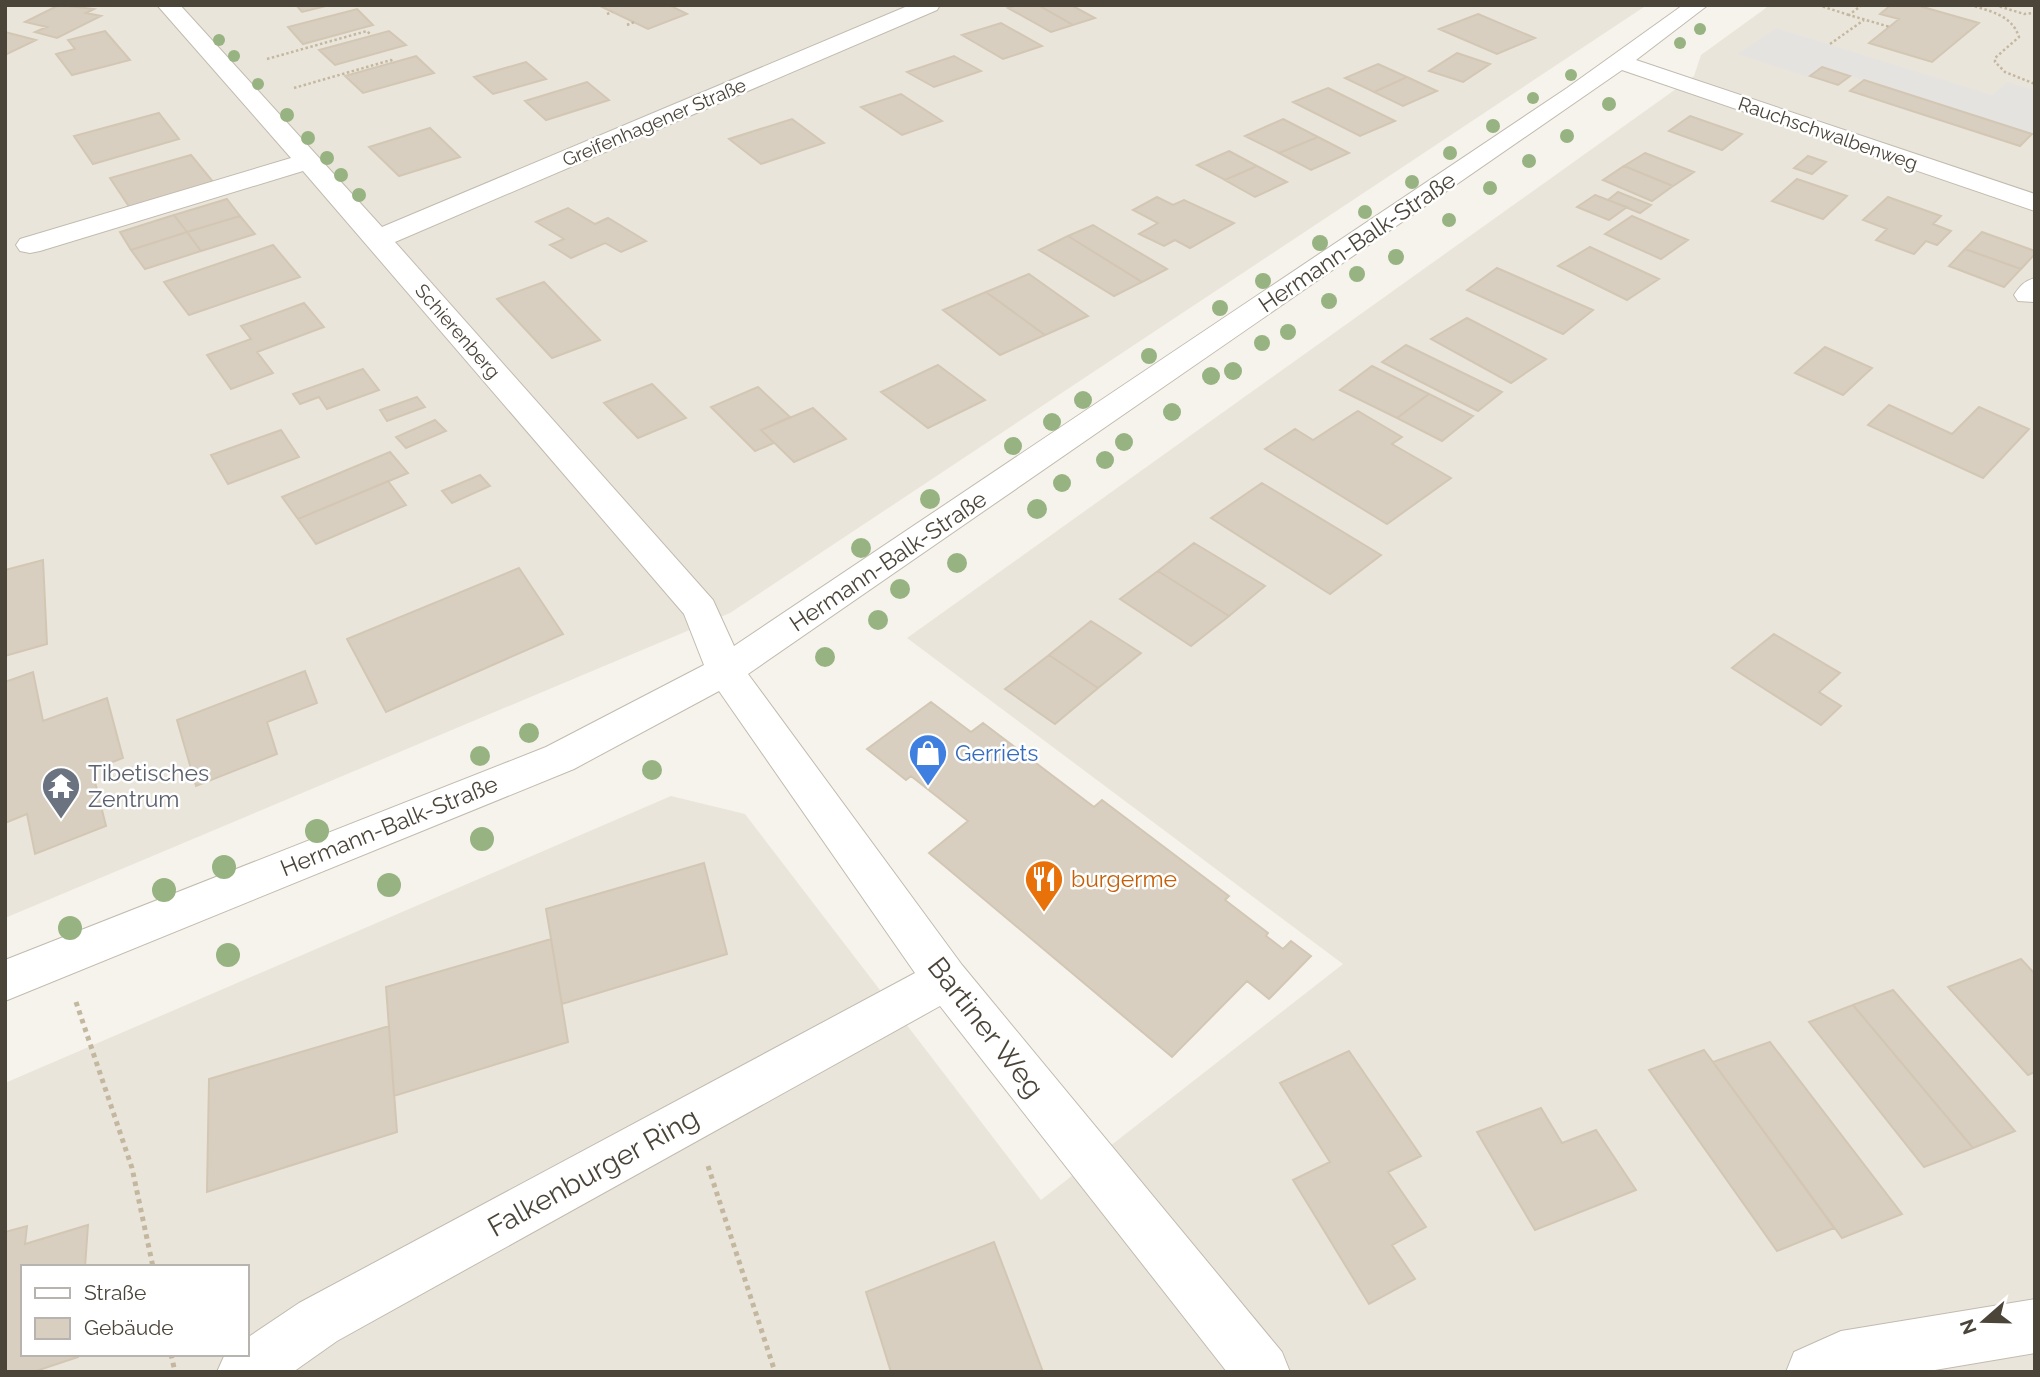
<svg xmlns="http://www.w3.org/2000/svg" width="2040" height="1377" font-family="Raleway,sans-serif">
<style>
.residential{fill:#eae5da;fill-rule:evenodd}
.parking{fill:#e5e3e0}
.building{fill:#d8cfc1;stroke:#d3c7b4;stroke-width:2}
.lines{fill:none;stroke-linecap:round;stroke-linejoin:round}
.minor-casing{stroke:#c2bbae;stroke-width:2}
.path-far1{stroke:#c4b79f;stroke-width:2.5;stroke-dasharray:2.5 2.5;stroke-linecap:butt}
.path{stroke:#c4b79f;stroke-width:5;stroke-dasharray:4.5 4.5;stroke-linecap:butt}
.minor{fill:#fff;fill-rule:evenodd}
.tree{fill:#97b381}
.labels{text-anchor:middle;stroke-width:5;stroke-linejoin:round;paint-order:stroke}
.far-street-label{font-size:19px;fill:#4b4439;stroke:#fff}
.street-label{font-size:23px;fill:#4b4439;stroke:#fff}
.shop-label{font-size:23px;fill:#366cbe;stroke:#fff;text-anchor:start}
.worship-label{font-size:23px;fill:#5b616d;stroke:#fff;text-anchor:start}
.food-label{font-size:23px;fill:#c56008;stroke:#fff;text-anchor:start}
.near-street-label{font-size:28px;fill:#4b4439;stroke:#fff}
</style>
<rect width="100%" height="100%" fill="#f6f3ec"/>
<path class="residential" d="M 10,5 L 1647,5 L 730,613 L 5,918 L 5,7 Z
M 1770,5 L 2035,5 L 2035,1372 L 5,1372 L 5,1083 L 671,796 L 745,814 L 1041,1200 L 1343,964 L 907,638 L 1694,76 L 1701,55 ZM 23,1267 L 247,1267 L 247,1354 L 23,1354 Z"/>
<path class="parking" d="M 1776,28 L 1992,95 L 2007,82 L 2035,90 L 2035,132 L 2032,134 L 1822,67 L 1808,77 L 1737,54 Z"/>
<path class="building" d="M 59,5 L 94,9 L 86,13 L 101,16 L 57,38 L 35,32 L 47,27 L 25,22 Z
M 296,5 L 330,5 L 302,12 Z
M 598,5 L 669,5 L 687,14 L 648,29 Z
M 1018,5 L 1038,5 L 1073,25 L 1051,32 L 1008,8 Z
M 1038,5 L 1071,5 L 1095,18 L 1073,25 Z
M 1891,5 L 1916,5 L 1979,23 L 1932,62 L 1869,43 L 1899,19 L 1880,14 Z
M 357,9 L 373,25 L 303,44 L 288,27 Z
M 1478,14 L 1535,38 L 1497,54 L 1439,29 Z
M 1001,23 L 1042,46 L 1003,59 L 962,35 Z
M 105,31 L 130,60 L 72,75 L 56,54 L 75,49 L 68,40 Z
M 389,31 L 406,45 L 335,65 L 319,50 Z
M 5,32 L 36,40 L 5,55 Z
M 1457,53 L 1490,64 L 1463,82 L 1429,71 Z
M 416,56 L 434,73 L 363,93 L 345,76 Z
M 954,56 L 981,71 L 934,87 L 907,72 Z
M 526,62 L 546,79 L 493,94 L 474,77 Z
M 1378,64 L 1407,77 L 1374,92 L 1345,78 Z
M 1822,67 L 1850,76 L 1838,85 L 1810,76 Z
M 1407,77 L 1437,91 L 1403,106 L 1374,92 Z
M 1864,80 L 2032,134 L 2020,146 L 1850,91 Z
M 587,82 L 609,100 L 546,120 L 525,101 Z
M 1328,88 L 1395,121 L 1360,136 L 1293,102 Z
M 901,94 L 942,121 L 902,135 L 861,107 Z
M 159,113 L 179,139 L 93,164 L 74,136 Z
M 1690,116 L 1742,134 L 1722,150 L 1669,131 Z
M 792,119 L 824,143 L 761,164 L 729,139 Z
M 1283,119 L 1318,137 L 1279,153 L 1245,136 Z
M 430,128 L 460,157 L 399,176 L 369,147 Z
M 1318,137 L 1349,153 L 1311,170 L 1279,153 Z
M 1229,151 L 1257,166 L 1225,180 L 1197,165 Z
M 1645,153 L 1694,172 L 1673,186 L 1624,166 Z
M 191,155 L 214,183 L 130,208 L 110,178 Z
M 1808,156 L 1826,162 L 1812,174 L 1794,168 Z
M 1257,166 L 1287,182 L 1255,197 L 1225,180 Z
M 1624,166 L 1673,186 L 1652,201 L 1603,180 Z
M 1797,179 L 1847,196 L 1823,219 L 1772,201 Z
M 1618,192 L 1651,205 L 1640,213 L 1608,200 Z
M 1595,195 L 1608,200 L 1627,207 L 1609,220 L 1577,207 Z
M 1157,197 L 1173,205 L 1184,200 L 1234,223 L 1190,248 L 1175,240 L 1164,246 L 1139,234 L 1158,223 L 1133,210 Z
M 1888,197 L 1941,216 L 1933,224 L 1951,231 L 1937,245 L 1926,241 L 1914,254 L 1876,240 L 1887,229 L 1863,220 Z
M 227,199 L 240,216 L 187,232 L 174,215 Z
M 568,208 L 595,224 L 608,218 L 646,241 L 621,252 L 605,243 L 571,258 L 550,245 L 564,239 L 536,222 Z
M 174,215 L 187,232 L 131,250 L 120,232 Z
M 240,216 L 255,234 L 201,251 L 187,232 Z
M 1632,216 L 1688,240 L 1661,259 L 1605,234 Z
M 1093,225 L 1167,269 L 1142,282 L 1068,236 Z
M 187,232 L 201,251 L 145,269 L 131,250 Z
M 1982,232 L 2035,251 L 2035,254 L 2021,269 L 1965,249 Z
M 1068,236 L 1142,282 L 1114,296 L 1039,250 Z
M 273,245 L 300,277 L 189,315 L 164,282 Z
M 1590,247 L 1659,279 L 1627,300 L 1558,266 Z
M 1965,249 L 2021,269 L 2004,287 L 1949,266 Z
M 1497,268 L 1593,310 L 1563,334 L 1467,290 Z
M 1029,274 L 1088,316 L 1045,335 L 986,292 Z
M 544,282 L 600,340 L 552,358 L 497,299 Z
M 986,292 L 1045,335 L 1000,355 L 943,310 Z
M 304,303 L 324,327 L 257,352 L 273,373 L 231,389 L 207,355 L 251,339 L 241,326 Z
M 1467,318 L 1546,359 L 1511,383 L 1431,339 Z
M 1406,345 L 1502,392 L 1478,411 L 1382,362 Z
M 1825,347 L 1872,368 L 1843,395 L 1795,373 Z
M 938,365 L 985,400 L 928,428 L 881,392 Z
M 1372,366 L 1429,394 L 1397,418 L 1340,390 Z
M 363,369 L 379,390 L 327,409 L 319,397 L 300,404 L 293,394 Z
M 652,384 L 686,418 L 638,438 L 604,403 Z
M 758,387 L 790,417 L 761,430 L 774,443 L 755,451 L 711,407 Z
M 1429,394 L 1473,416 L 1442,441 L 1397,418 Z
M 417,397 L 425,407 L 387,421 L 380,410 Z
M 1889,405 L 1952,434 L 1979,407 L 2029,429 L 1983,478 L 1868,425 Z
M 813,408 L 846,439 L 794,462 L 761,430 Z
M 1358,411 L 1402,437 L 1392,444 L 1451,478 L 1387,524 L 1265,449 L 1295,429 L 1313,440 Z
M 435,420 L 446,431 L 406,448 L 396,437 Z
M 281,430 L 299,457 L 228,484 L 211,455 Z
M 390,452 L 408,473 L 298,519 L 282,497 Z
M 480,475 L 490,486 L 452,503 L 442,491 Z
M 388,481 L 406,505 L 316,544 L 298,519 Z
M 1262,483 L 1381,555 L 1330,594 L 1211,518 Z
M 1194,543 L 1265,586 L 1229,616 L 1158,571 Z
M 43,560 L 47,644 L 5,656 L 5,570 Z
M 519,568 L 563,634 L 386,712 L 347,639 Z
M 1158,571 L 1229,616 L 1191,646 L 1120,599 Z
M 1091,621 L 1141,653 L 1098,688 L 1049,655 Z
M 1774,634 L 1840,673 L 1819,692 L 1841,706 L 1821,725 L 1732,668 Z
M 1049,655 L 1098,688 L 1055,724 L 1005,689 Z
M 305,671 L 317,703 L 267,722 L 277,754 L 196,786 L 177,720 Z
M 33,672 L 43,721 L 107,698 L 123,758 L 92,770 L 106,826 L 35,854 L 27,814 L 5,823 L 5,682 Z
M 931,702 L 971,732 L 983,723 L 1094,807 L 1102,800 L 1229,896 L 1225,900 L 1268,933 L 1266,936 L 1283,949 L 1291,941 L 1311,956 L 1269,999 L 1247,981 L 1172,1057 L 929,853 L 968,821 L 911,776 L 906,780 L 867,749 Z
M 704,863 L 727,954 L 562,1004 L 546,909 Z
M 551,939 L 568,1042 L 394,1096 L 386,987 Z
M 2021,959 L 2035,974 L 2035,1072 L 2028,1075 L 1948,987 Z
M 1893,990 L 2015,1131 L 1973,1148 L 1853,1005 Z
M 1853,1005 L 1973,1148 L 1924,1167 L 1809,1022 Z
M 389,1026 L 397,1132 L 207,1192 L 209,1079 Z
M 1770,1042 L 1902,1214 L 1842,1238 L 1713,1062 Z
M 1704,1050 L 1713,1062 L 1834,1228 L 1777,1251 L 1649,1070 Z
M 1349,1051 L 1421,1156 L 1388,1172 L 1426,1227 L 1392,1245 L 1415,1279 L 1369,1304 L 1293,1180 L 1330,1162 L 1280,1083 Z
M 1541,1108 L 1562,1143 L 1596,1130 L 1636,1190 L 1535,1230 L 1477,1132 Z
M 88,1225 L 85,1267 L 23,1267 L 23,1354 L 78,1354 L 78,1357 L 33,1372 L 5,1372 L 5,1232 L 27,1226 L 25,1244 Z
M 994,1242 L 1043,1372 L 891,1372 L 866,1292 Z"/>
<g class="lines">
<g class="minor-casing">
<path id="minor" d="M 157,5 L 180,5 L 382,227 L 910,5 L 940,5 L 937,10 L 395,242 L 713,600 L 734,646 L 1567,88 L 1683,5 L 1708,5 L 1636,60 L 2035,194 L 2035,211 L 1622,70 L 748,674 L 962,965 L 1282,1352 L 1290,1372 L 1227,1372 L 940,1006 L 337,1341 L 293,1372 L 217,1372 L 225,1354 L 247,1354 L 247,1338 L 299,1303 L 915,973 L 719,691 L 574,769 L 5,1001 L 5,960 L 546,747 L 704,665 L 684,614 L 303,171 L 40,251 L 30,253 L 20,251 L 16,245 L 20,239 L 291,158 Z
M 2035,278 L 2035,302 L 2018,301 L 2014,295 C 2020,286 2024,281 2035,278 Z
M 2035,1299 L 2035,1353 L 1923,1372 L 1786,1372 L 1794,1352 L 1841,1331 Z"/>
</g>
<path class="path-far1" d="M 1818,5 L 1849,15
M 1862,5 L 1849,15 L 1890,27
M 1970,5 C 1990,11 2012,15 2019,37 L 1995,58 L 1995,62 L 2005,72 L 2035,84
M 1995,5 L 2024,14 L 2035,13
M 607,14 L 612,12
M 627,25 L 634,22
M 1830,44 L 1864,20
M 267,59 L 367,31 L 371,35
M 294,88 L 391,60 L 394,63"/>
<path class="path" d="M 76,1002 L 132,1168 L 153,1267
M 708,1166 L 775,1372
M 171,1354 L 175,1372"/>
<use href="#minor" class="minor"/>
</g>
<g class="tree">
<circle cx="1700" cy="29" r="6"/>
<circle cx="219" cy="40" r="6"/>
<circle cx="1680" cy="43" r="6"/>
<circle cx="234" cy="56" r="6"/>
<circle cx="1571" cy="75" r="6"/>
<circle cx="258" cy="84" r="6"/>
<circle cx="1533" cy="98" r="6"/>
<circle cx="1609" cy="104" r="7"/>
<circle cx="287" cy="115" r="7"/>
<circle cx="1493" cy="126" r="7"/>
<circle cx="1567" cy="136" r="7"/>
<circle cx="308" cy="138" r="7"/>
<circle cx="1450" cy="153" r="7"/>
<circle cx="327" cy="158" r="7"/>
<circle cx="1529" cy="161" r="7"/>
<circle cx="341" cy="175" r="7"/>
<circle cx="1412" cy="182" r="7"/>
<circle cx="1490" cy="188" r="7"/>
<circle cx="359" cy="195" r="7"/>
<circle cx="1365" cy="212" r="7"/>
<circle cx="1449" cy="220" r="7"/>
<circle cx="1320" cy="243" r="8"/>
<circle cx="1396" cy="257" r="8"/>
<circle cx="1357" cy="274" r="8"/>
<circle cx="1263" cy="281" r="8"/>
<circle cx="1329" cy="301" r="8"/>
<circle cx="1220" cy="308" r="8"/>
<circle cx="1288" cy="332" r="8"/>
<circle cx="1262" cy="343" r="8"/>
<circle cx="1149" cy="356" r="8"/>
<circle cx="1233" cy="371" r="9"/>
<circle cx="1211" cy="376" r="9"/>
<circle cx="1083" cy="400" r="9"/>
<circle cx="1172" cy="412" r="9"/>
<circle cx="1052" cy="422" r="9"/>
<circle cx="1124" cy="442" r="9"/>
<circle cx="1013" cy="446" r="9"/>
<circle cx="1105" cy="460" r="9"/>
<circle cx="1062" cy="483" r="9"/>
<circle cx="930" cy="499" r="10"/>
<circle cx="1037" cy="509" r="10"/>
<circle cx="861" cy="548" r="10"/>
<circle cx="957" cy="563" r="10"/>
<circle cx="900" cy="589" r="10"/>
<circle cx="878" cy="620" r="10"/>
<circle cx="825" cy="657" r="10"/>
<circle cx="529" cy="733" r="10"/>
<circle cx="480" cy="756" r="10"/>
<circle cx="652" cy="770" r="10"/>
<circle cx="317" cy="831" r="12"/>
<circle cx="482" cy="839" r="12"/>
<circle cx="224" cy="867" r="12"/>
<circle cx="389" cy="885" r="12"/>
<circle cx="164" cy="890" r="12"/>
<circle cx="70" cy="928" r="12"/>
<circle cx="228" cy="955" r="12"/>
</g>
<defs>
<g id="shop-pin" transform="scale(2.0125)"><path d="M0 17L-7.5 6A9.5 9.5 0 1 1 7.5 6Z" fill="#3f7fe0" stroke="#fff"/><path d="M-5-2.5h2.3a2.7 3.5 0 0 1 5.4 0H5L5.5 6h-11ZM-1.5-2.5h3a1.5 2.3 0 0 0-3 0Z" fill="#fff"/></g>
<g id="temple-pin" transform="scale(2.0125)"><path d="M0 17L-7.5 6A9.5 9.5 0 1 1 7.5 6Z" fill="#6b7280" stroke="#fff"/><path d="M0-6L5-2H3V0L6.5 2.5H4V6H1.5V3h-3V6H-4V2.5H-6.5L-3 0V-2H-5Z" fill="#fff"/></g>
<g id="restaurant-pin" transform="scale(2.0125)"><path d="M0 17L-7.5 6A9.5 9.5 0 1 1 7.5 6Z" fill="#e8710a" stroke="#fff"/><path d="M-5-6h1v4h1v-4h1v4h1v-4h1v5L-1.5 .5V6h-2V.5L-5-1ZM5-6V6H3V1.5H1.5Q1.5-4 5-6Z" fill="#fff"/></g>
</defs>
<g fill-rule="evenodd">
<use href="#shop-pin" x="928" y="753"/>
<use href="#temple-pin" x="61" y="786"/>
<use href="#restaurant-pin" x="1044" y="879"/>
</g>
<g class="labels">
<g class="far-street-label">
<text transform="translate(654 122) rotate(-23)" y="7">Greifenhagener Straße</text>
<text transform="translate(1828 133) rotate(19)" y="7">Rauchschwalbenweg</text>
<text transform="translate(458 331) rotate(49)" y="7">Schierenberg</text>
</g>
<g class="street-label">
<text transform="translate(1357 242) rotate(-34)" y="8">Hermann-Balk-Straße</text>
<text transform="translate(888 561) rotate(-34)" y="8">Hermann-Balk-Straße</text>
<text transform="translate(389 826) rotate(-22)" y="8">Hermann-Balk-Straße</text>
</g>
<g class="shop-label">
<text x="955" y="761">Gerriets</text>
</g>
<g class="worship-label">
<text x="88" y="781">Tibetisches<tspan x="88" dy="26">Zentrum</tspan></text>
</g>
<g class="food-label">
<text x="1071" y="887">burgerme</text>
</g>
<g class="near-street-label">
<text transform="translate(986 1027) rotate(52)" y="10">Bartiner Weg</text>
<text transform="translate(593 1172) rotate(-29)" y="10">Falkenburger Ring</text>
</g>
</g>
<rect width="2040" height="1377" fill="none" stroke="#4b4439" stroke-width="14"/>
<rect x="21" y="1265" width="228" height="91" fill="#ffffff" stroke="#b7b4b0" stroke-width="2"/>
<rect x="35" y="1288" width="35" height="10" fill="#ffffff" stroke="#b7b4b0" stroke-width="2"/>
<text x="84" y="1300" font-size="21" fill="#4b4439">Straße</text>
<rect x="35" y="1318" width="35" height="21" fill="#d8cfc1" stroke="#b7b4b0" stroke-width="2"/>
<text x="84" y="1335" font-size="21" fill="#4b4439">Gebäude</text>
<g transform="translate(1984 1321) rotate(250)" stroke="#ffffff" stroke-width="5" paint-order="stroke">
<path d="M0-5L12 26L0 18L-12 26Z" fill="#4b4439"/>
<text y="-10" font-size="19" font-weight="bold" text-anchor="middle" fill="#4b4439">N</text>
</g>
</svg>
